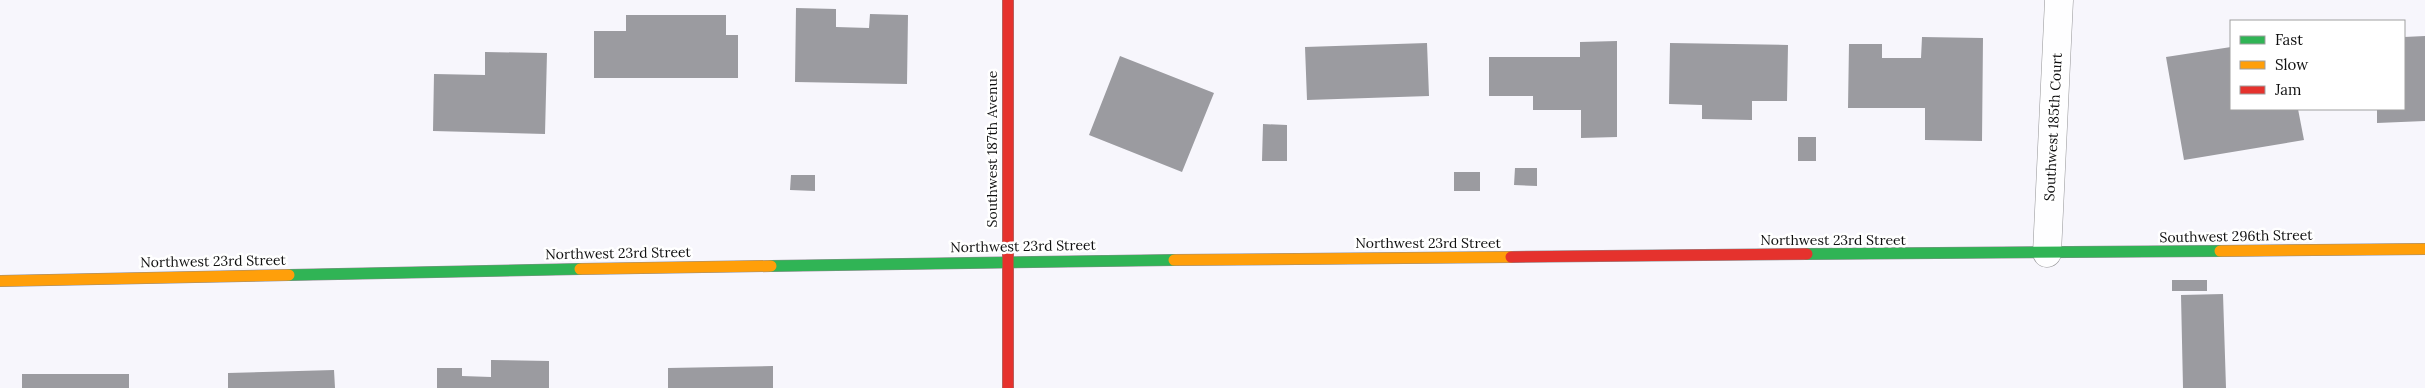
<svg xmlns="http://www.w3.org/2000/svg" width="2425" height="388" font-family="Lora,serif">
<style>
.building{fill:#9b9ba0}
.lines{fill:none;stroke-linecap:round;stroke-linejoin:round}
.street-casing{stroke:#949496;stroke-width:29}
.fast-casing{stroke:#8b8a8d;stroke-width:12}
.slow-casing{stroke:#8b8a8d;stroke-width:12}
.jam-casing{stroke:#8b8a8d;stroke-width:12}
.street{stroke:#fefeff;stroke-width:28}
.fast{stroke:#30b455;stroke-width:11}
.slow{stroke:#ff9f0a;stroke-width:11}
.jam{stroke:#e5322d;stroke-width:11}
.labels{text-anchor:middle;stroke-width:5;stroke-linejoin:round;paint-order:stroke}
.street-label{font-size:14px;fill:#101010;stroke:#fff}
</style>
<rect width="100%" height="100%" fill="#f7f6fc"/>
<path class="building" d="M 796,8 L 836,9 L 836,27 L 869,28 L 870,14 L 908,15 L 907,84 L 795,82 Z
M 626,15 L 726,15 L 726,35 L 738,35 L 738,78 L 594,78 L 594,31 L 626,31 Z
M 2425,36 L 2425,121 L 2377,123 L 2377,109 L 2404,109 L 2404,37 Z
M 1922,37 L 1983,38 L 1982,141 L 1925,140 L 1925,108 L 1848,108 L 1849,44 L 1882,44 L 1882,58 L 1921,58 Z
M 1617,41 L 1617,137 L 1581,138 L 1581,110 L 1533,110 L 1533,96 L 1489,96 L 1489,57 L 1580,57 L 1580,42 Z
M 1427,43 L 1429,96 L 1307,100 L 1305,47 Z
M 1670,43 L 1788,45 L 1787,101 L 1752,101 L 1752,120 L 1702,119 L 1702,105 L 1669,104 Z
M 2231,47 L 2231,109 L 2298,109 L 2304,140 L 2184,160 L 2166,57 Z
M 485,52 L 547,53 L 545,134 L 433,131 L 434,74 L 485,75 Z
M 1120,56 L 1214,93 L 1182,172 L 1089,135 Z
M 1263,124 L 1287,125 L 1287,161 L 1262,161 Z
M 1798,137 L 1816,137 L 1816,161 L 1798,161 Z
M 1515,168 L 1537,168 L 1537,186 L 1514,185 Z
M 1454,172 L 1480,172 L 1480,191 L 1454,191 Z
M 791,175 L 815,175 L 815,191 L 790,190 Z
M 2172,280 L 2207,280 L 2207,291 L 2172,291 Z
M 2223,294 L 2226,388 L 2183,388 L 2181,295 Z
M 491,360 L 549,361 L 549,388 L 437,388 L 437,368 L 462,368 L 462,376 L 491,377 Z
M 773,366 L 773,388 L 668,388 L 668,368 Z
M 334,370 L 335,388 L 228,388 L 228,373 Z
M 22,374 L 129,374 L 129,388 L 22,388 Z"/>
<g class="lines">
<g class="street-casing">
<path id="street" d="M 2047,253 L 2059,0"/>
</g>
<g class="fast-casing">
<path id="fast" d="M 1807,254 L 2220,251
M 771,266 L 1174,260
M 289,275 L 580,269"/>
</g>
<g class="slow-casing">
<path id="slow" d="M 2220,251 L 2425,249
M 1174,260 L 1511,257
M 580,269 L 771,266
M 0,281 L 289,275"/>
</g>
<g class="jam-casing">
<path id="jam" d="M 1008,0 L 1008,388
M 1511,257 L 1807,254"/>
</g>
<use href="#street" class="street"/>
<use href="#fast" class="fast"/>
<use href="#slow" class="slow"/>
<use href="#jam" class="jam"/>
</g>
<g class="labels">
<g class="street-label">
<text transform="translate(2053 127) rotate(-87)" y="5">Southwest 185th Court</text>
<text transform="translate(992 149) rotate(-90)" y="5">Southwest 187th Avenue</text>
<text transform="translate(2236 236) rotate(-1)" y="5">Southwest 296th Street</text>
<text x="1833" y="245">Northwest 23rd Street</text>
<text x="1428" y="248">Northwest 23rd Street</text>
<text transform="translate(1023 246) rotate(-1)" y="5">Northwest 23rd Street</text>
<text transform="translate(618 253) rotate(-1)" y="5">Northwest 23rd Street</text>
<text transform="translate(213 261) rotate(-1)" y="5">Northwest 23rd Street</text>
</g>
</g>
<rect x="2230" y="20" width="175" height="90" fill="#ffffff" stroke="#9f9f9f"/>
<rect x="2240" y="36" width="25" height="8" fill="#30b455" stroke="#9f9f9f"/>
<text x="2275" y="45" font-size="15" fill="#101010">Fast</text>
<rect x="2240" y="61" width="25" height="8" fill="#ff9f0a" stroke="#9f9f9f"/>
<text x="2275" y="70" font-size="15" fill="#101010">Slow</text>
<rect x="2240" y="86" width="25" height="8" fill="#e5322d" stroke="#9f9f9f"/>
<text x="2275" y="95" font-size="15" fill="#101010">Jam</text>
</svg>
